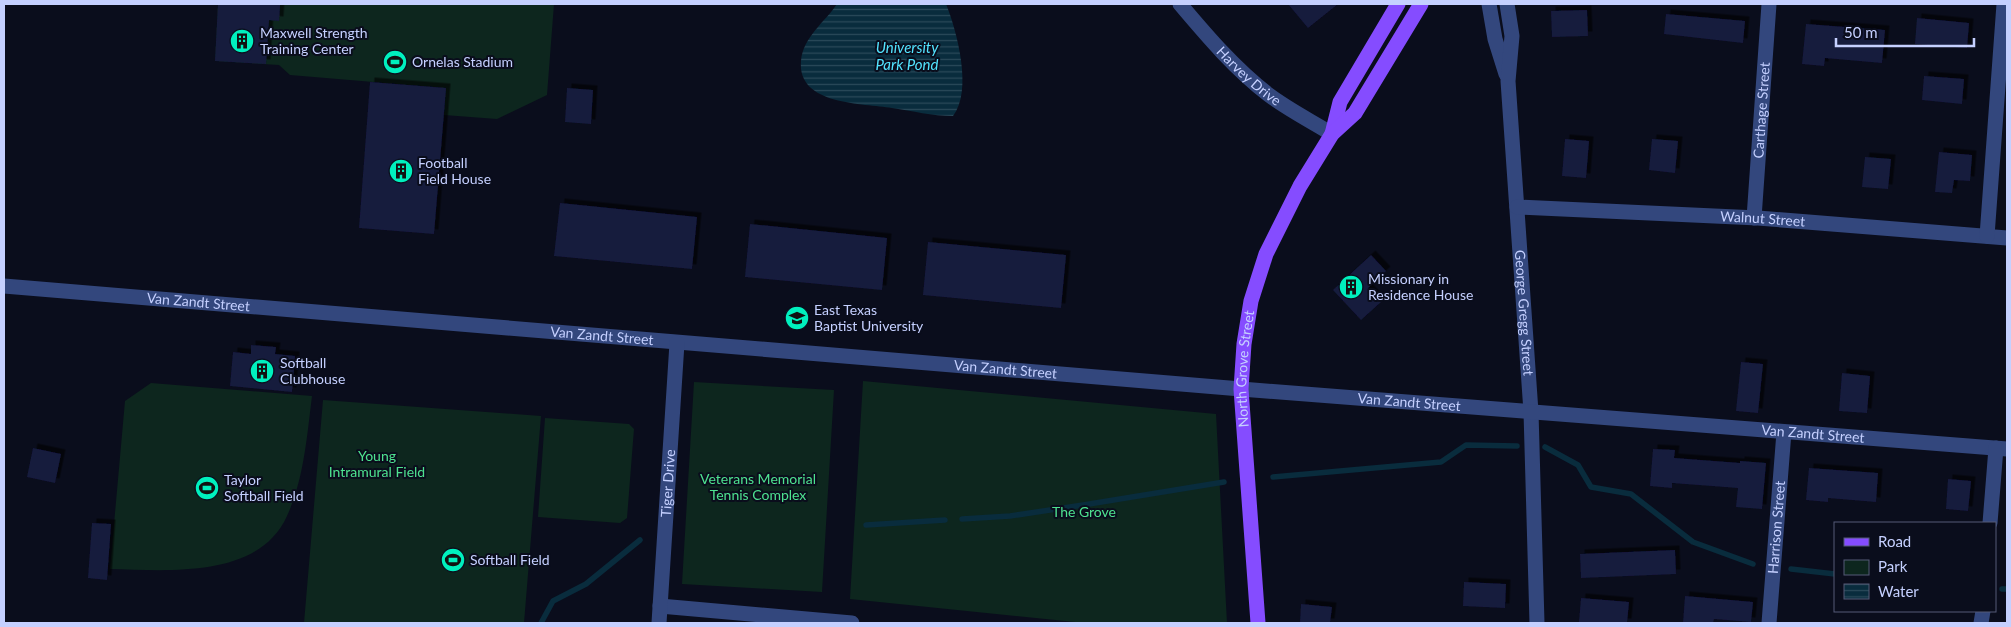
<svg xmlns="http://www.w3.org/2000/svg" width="2011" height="627" font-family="Lato,sans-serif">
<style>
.green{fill:#0d261e}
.water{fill:url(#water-rules)}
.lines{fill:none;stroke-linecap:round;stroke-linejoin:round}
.stream{stroke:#092c3d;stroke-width:5.5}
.building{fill:#161a3e;filter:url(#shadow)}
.minor{stroke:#33477d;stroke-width:15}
.major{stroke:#854cff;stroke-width:15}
.labels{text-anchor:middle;stroke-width:4;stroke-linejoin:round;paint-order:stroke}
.poi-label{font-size:14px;fill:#c5d0ff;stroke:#0a0d1c;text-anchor:start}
.street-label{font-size:14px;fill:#c5d0ff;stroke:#0a0d1c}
.park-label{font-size:14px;fill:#4ee290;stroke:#0a0d1c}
.water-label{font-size:15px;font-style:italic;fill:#53e4ff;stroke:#0a0d1c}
</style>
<defs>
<pattern id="water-rules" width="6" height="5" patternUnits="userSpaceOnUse" patternTransform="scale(1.25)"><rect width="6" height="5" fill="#092c3d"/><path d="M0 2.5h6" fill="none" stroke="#2b4a5a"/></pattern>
<filter id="shadow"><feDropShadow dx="4.5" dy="-4.5" stdDeviation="0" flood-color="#0009"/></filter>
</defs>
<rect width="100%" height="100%" fill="#0a0d1c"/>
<path class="green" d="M 218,4 L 554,4 L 547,95 L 497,119 L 444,115 L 445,88 L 290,75 L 279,65 L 215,61 Z
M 863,381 L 1216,414 L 1227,623 L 1085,623 L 850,599 Z
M 694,382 L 834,390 L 822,592 L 682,584 Z
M 151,383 L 312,396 C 307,436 304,479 287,516 C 258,580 166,570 110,569 L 125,401 Z
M 323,400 L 541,416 L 524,623 L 304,623 Z
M 545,418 L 629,424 L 634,429 L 627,518 L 620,523 L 538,517 Z"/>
<path class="water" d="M 837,4 L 946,4 C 957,31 973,91 953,116 C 932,116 913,111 892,108 C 864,103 797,106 801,61 C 803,37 825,22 837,4 Z"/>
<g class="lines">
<path class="stream" d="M 1545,447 L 1578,465 L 1591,487 L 1631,494 L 1693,542 L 1753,564
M 1273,477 L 1441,462 L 1466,445 L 1517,446
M 962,519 L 1010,516 L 1083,505 L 1224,482
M 866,525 L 945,520
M 1791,569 L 1835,574
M 2002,589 L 2007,589
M 541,623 L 553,601 L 586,584 L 640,540"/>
</g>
<path class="building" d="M 218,4 L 280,5 L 279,21 L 269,20 L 266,64 L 215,61 Z
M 1288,4 L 1338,4 L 1308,28 Z
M 1587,10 L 1588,36 L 1552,37 L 1551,11 Z
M 1666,14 L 1745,21 L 1743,43 L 1664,34 Z
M 1917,18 L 1969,23 L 1967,48 L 1915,44 Z
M 1806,24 L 1885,30 L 1882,63 L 1825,58 L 1824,66 L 1802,64 Z
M 1924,76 L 1964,79 L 1962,104 L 1922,100 Z
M 370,82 L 446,88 L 434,234 L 359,228 Z
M 567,88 L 593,90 L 591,124 L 565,122 Z
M 1565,139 L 1589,141 L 1586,178 L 1562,176 Z
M 1652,139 L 1678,141 L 1675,173 L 1649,170 Z
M 1939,152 L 1972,155 L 1970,181 L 1954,180 L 1952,193 L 1935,192 Z
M 1865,157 L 1891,159 L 1888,189 L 1862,187 Z
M 560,203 L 697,217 L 692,269 L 554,256 Z
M 750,224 L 887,238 L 882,290 L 745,277 Z
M 928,242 L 1066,255 L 1061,308 L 923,295 Z
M 1371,255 L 1386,271 L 1368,288 L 1381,302 L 1361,320 L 1333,290 Z
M 251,345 L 276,347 L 275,354 L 295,356 L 292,392 L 230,386 L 233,352 L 251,354 Z
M 1741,362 L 1763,364 L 1758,413 L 1736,411 Z
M 1842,373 L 1870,376 L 1867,413 L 1839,411 Z
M 33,448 L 61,454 L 55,483 L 27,477 Z
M 1653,449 L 1675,450 L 1674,458 L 1740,463 L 1740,461 L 1766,463 L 1762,509 L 1736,507 L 1738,488 L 1672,483 L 1672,488 L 1650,486 Z
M 1809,468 L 1878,473 L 1876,502 L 1828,498 L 1828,502 L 1806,500 Z
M 1948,479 L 1971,481 L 1968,511 L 1946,509 Z
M 92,523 L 111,524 L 107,580 L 88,578 Z
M 1675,550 L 1676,574 L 1581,578 L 1580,554 Z
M 1464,582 L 1506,584 L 1505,608 L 1463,606 Z
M 1685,596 L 1753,602 L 1751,622 L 1714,619 L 1713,623 L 1683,623 Z
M 1581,598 L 1629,602 L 1627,623 L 1579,622 Z
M 1301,604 L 1332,607 L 1330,623 L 1300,623 Z"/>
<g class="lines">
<g class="minor">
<path id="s1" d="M 1180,4 C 1207,36 1235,69 1269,95 C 1289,110 1311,121 1332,134"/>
<path d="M 1489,4 L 1495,39 L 1506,74"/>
<path id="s2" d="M 1507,4 L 1512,36 L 1508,81 L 1531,412 L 1537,623"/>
<path id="s3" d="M 1517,207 L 1758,218 L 2007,238"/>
<path id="s4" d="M 1754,218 L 1769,4"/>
<path d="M 1987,236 L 2004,4"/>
<path id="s5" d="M 4,286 L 1241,389 L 2007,449"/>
<path d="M 1990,523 L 1996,448"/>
<path d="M 660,606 L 852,623"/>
<path id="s6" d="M 659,623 L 677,343"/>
<path id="s7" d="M 1769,623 L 1784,432"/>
<path d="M 1981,623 L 1983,611"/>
</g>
<g class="major">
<path d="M 1332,134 L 1340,102 L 1398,4"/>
<path id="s8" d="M 1258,623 L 1241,389 L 1244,344 L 1251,301 L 1266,254 L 1300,186 L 1332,134 L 1355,113 L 1421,4"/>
</g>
</g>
<defs>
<g id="building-disc" transform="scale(1.25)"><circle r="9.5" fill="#00f0be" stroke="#0a0d1c"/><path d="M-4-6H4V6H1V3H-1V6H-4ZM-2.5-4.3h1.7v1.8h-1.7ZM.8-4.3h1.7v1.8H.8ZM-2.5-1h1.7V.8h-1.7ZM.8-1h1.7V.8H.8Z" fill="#111"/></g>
<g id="stadium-disc" transform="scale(1.25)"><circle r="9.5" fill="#00f0be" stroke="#0a0d1c"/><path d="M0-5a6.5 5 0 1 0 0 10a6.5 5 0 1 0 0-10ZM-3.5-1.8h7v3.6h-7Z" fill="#111"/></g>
<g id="university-disc" transform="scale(1.25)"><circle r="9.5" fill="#00f0be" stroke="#0a0d1c"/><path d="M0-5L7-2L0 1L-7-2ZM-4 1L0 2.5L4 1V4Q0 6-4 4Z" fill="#111"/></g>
</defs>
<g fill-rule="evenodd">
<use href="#building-disc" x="242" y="41"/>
<use href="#stadium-disc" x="395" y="62"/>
<use href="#building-disc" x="401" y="171"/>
<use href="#building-disc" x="1351" y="287"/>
<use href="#university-disc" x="797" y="318"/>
<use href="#building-disc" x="262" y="371"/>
<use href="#stadium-disc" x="207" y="488"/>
<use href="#stadium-disc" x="453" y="560"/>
</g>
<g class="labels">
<g class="poi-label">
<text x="260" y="38">Maxwell Strength<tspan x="260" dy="16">Training Center</tspan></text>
<text x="412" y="67">Ornelas Stadium</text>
<text x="418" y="168">Football<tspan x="418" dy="16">Field House</tspan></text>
<text x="1368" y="284">Missionary in<tspan x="1368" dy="16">Residence House</tspan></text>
<text x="814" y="315">East Texas<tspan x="814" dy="16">Baptist University</tspan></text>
<text x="280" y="368">Softball<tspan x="280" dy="16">Clubhouse</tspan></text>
<text x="224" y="485">Taylor<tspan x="224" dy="16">Softball Field</tspan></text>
<text x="470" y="565">Softball Field</text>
</g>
<g class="street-label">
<text dy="5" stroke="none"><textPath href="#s1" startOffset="100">Harvey Drive</textPath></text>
<text dy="5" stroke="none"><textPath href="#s4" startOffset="108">Carthage Street</textPath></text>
<text dy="5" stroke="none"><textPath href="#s3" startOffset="246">Walnut Street</textPath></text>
<text dy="5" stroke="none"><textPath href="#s5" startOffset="195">Van Zandt Street</textPath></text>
<text dy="5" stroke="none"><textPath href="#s2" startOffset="310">George Gregg Street</textPath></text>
<text dy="5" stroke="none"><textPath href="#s5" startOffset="600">Van Zandt Street</textPath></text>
<text dy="5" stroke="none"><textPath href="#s8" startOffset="255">North Grove Street</textPath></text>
<text dy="5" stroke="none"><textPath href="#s5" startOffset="1005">Van Zandt Street</textPath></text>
<text dy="5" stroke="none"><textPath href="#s5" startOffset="1410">Van Zandt Street</textPath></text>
<text dy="5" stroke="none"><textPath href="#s5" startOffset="1815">Van Zandt Street</textPath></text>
<text dy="5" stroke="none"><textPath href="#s6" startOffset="140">Tiger Drive</textPath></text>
<text dy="5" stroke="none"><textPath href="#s7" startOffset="96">Harrison Street</textPath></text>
</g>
<g class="park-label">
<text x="377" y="461">Young<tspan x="377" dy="16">Intramural Field</tspan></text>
<text x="758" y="484">Veterans Memorial<tspan x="758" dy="16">Tennis Complex</tspan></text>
<text x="1084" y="517">The Grove</text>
</g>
<g class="water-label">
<text x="907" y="53">University<tspan x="907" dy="17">Park Pond</tspan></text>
</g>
</g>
<rect width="2011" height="627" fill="none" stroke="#c5d0ff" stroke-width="10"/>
<rect x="1834" y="522" width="162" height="90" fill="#0a0d1c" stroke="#555b77"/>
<rect x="1844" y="538" width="25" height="8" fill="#854cff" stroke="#555b77"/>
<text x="1878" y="547" font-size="15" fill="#c5d0ff">Road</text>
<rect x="1844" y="560" width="25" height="15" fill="#0d261e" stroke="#555b77"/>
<text x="1878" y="572" font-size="15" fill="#c5d0ff">Park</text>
<rect x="1844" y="584" width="25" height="15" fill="url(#water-rules)" stroke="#555b77"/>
<text x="1878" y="597" font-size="15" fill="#c5d0ff">Water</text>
<path d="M1836 38v8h138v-8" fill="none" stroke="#c5d0ff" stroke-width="2.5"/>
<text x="1844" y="38" font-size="15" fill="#c5d0ff" stroke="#0a0d1c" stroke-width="4" paint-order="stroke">50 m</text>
</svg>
